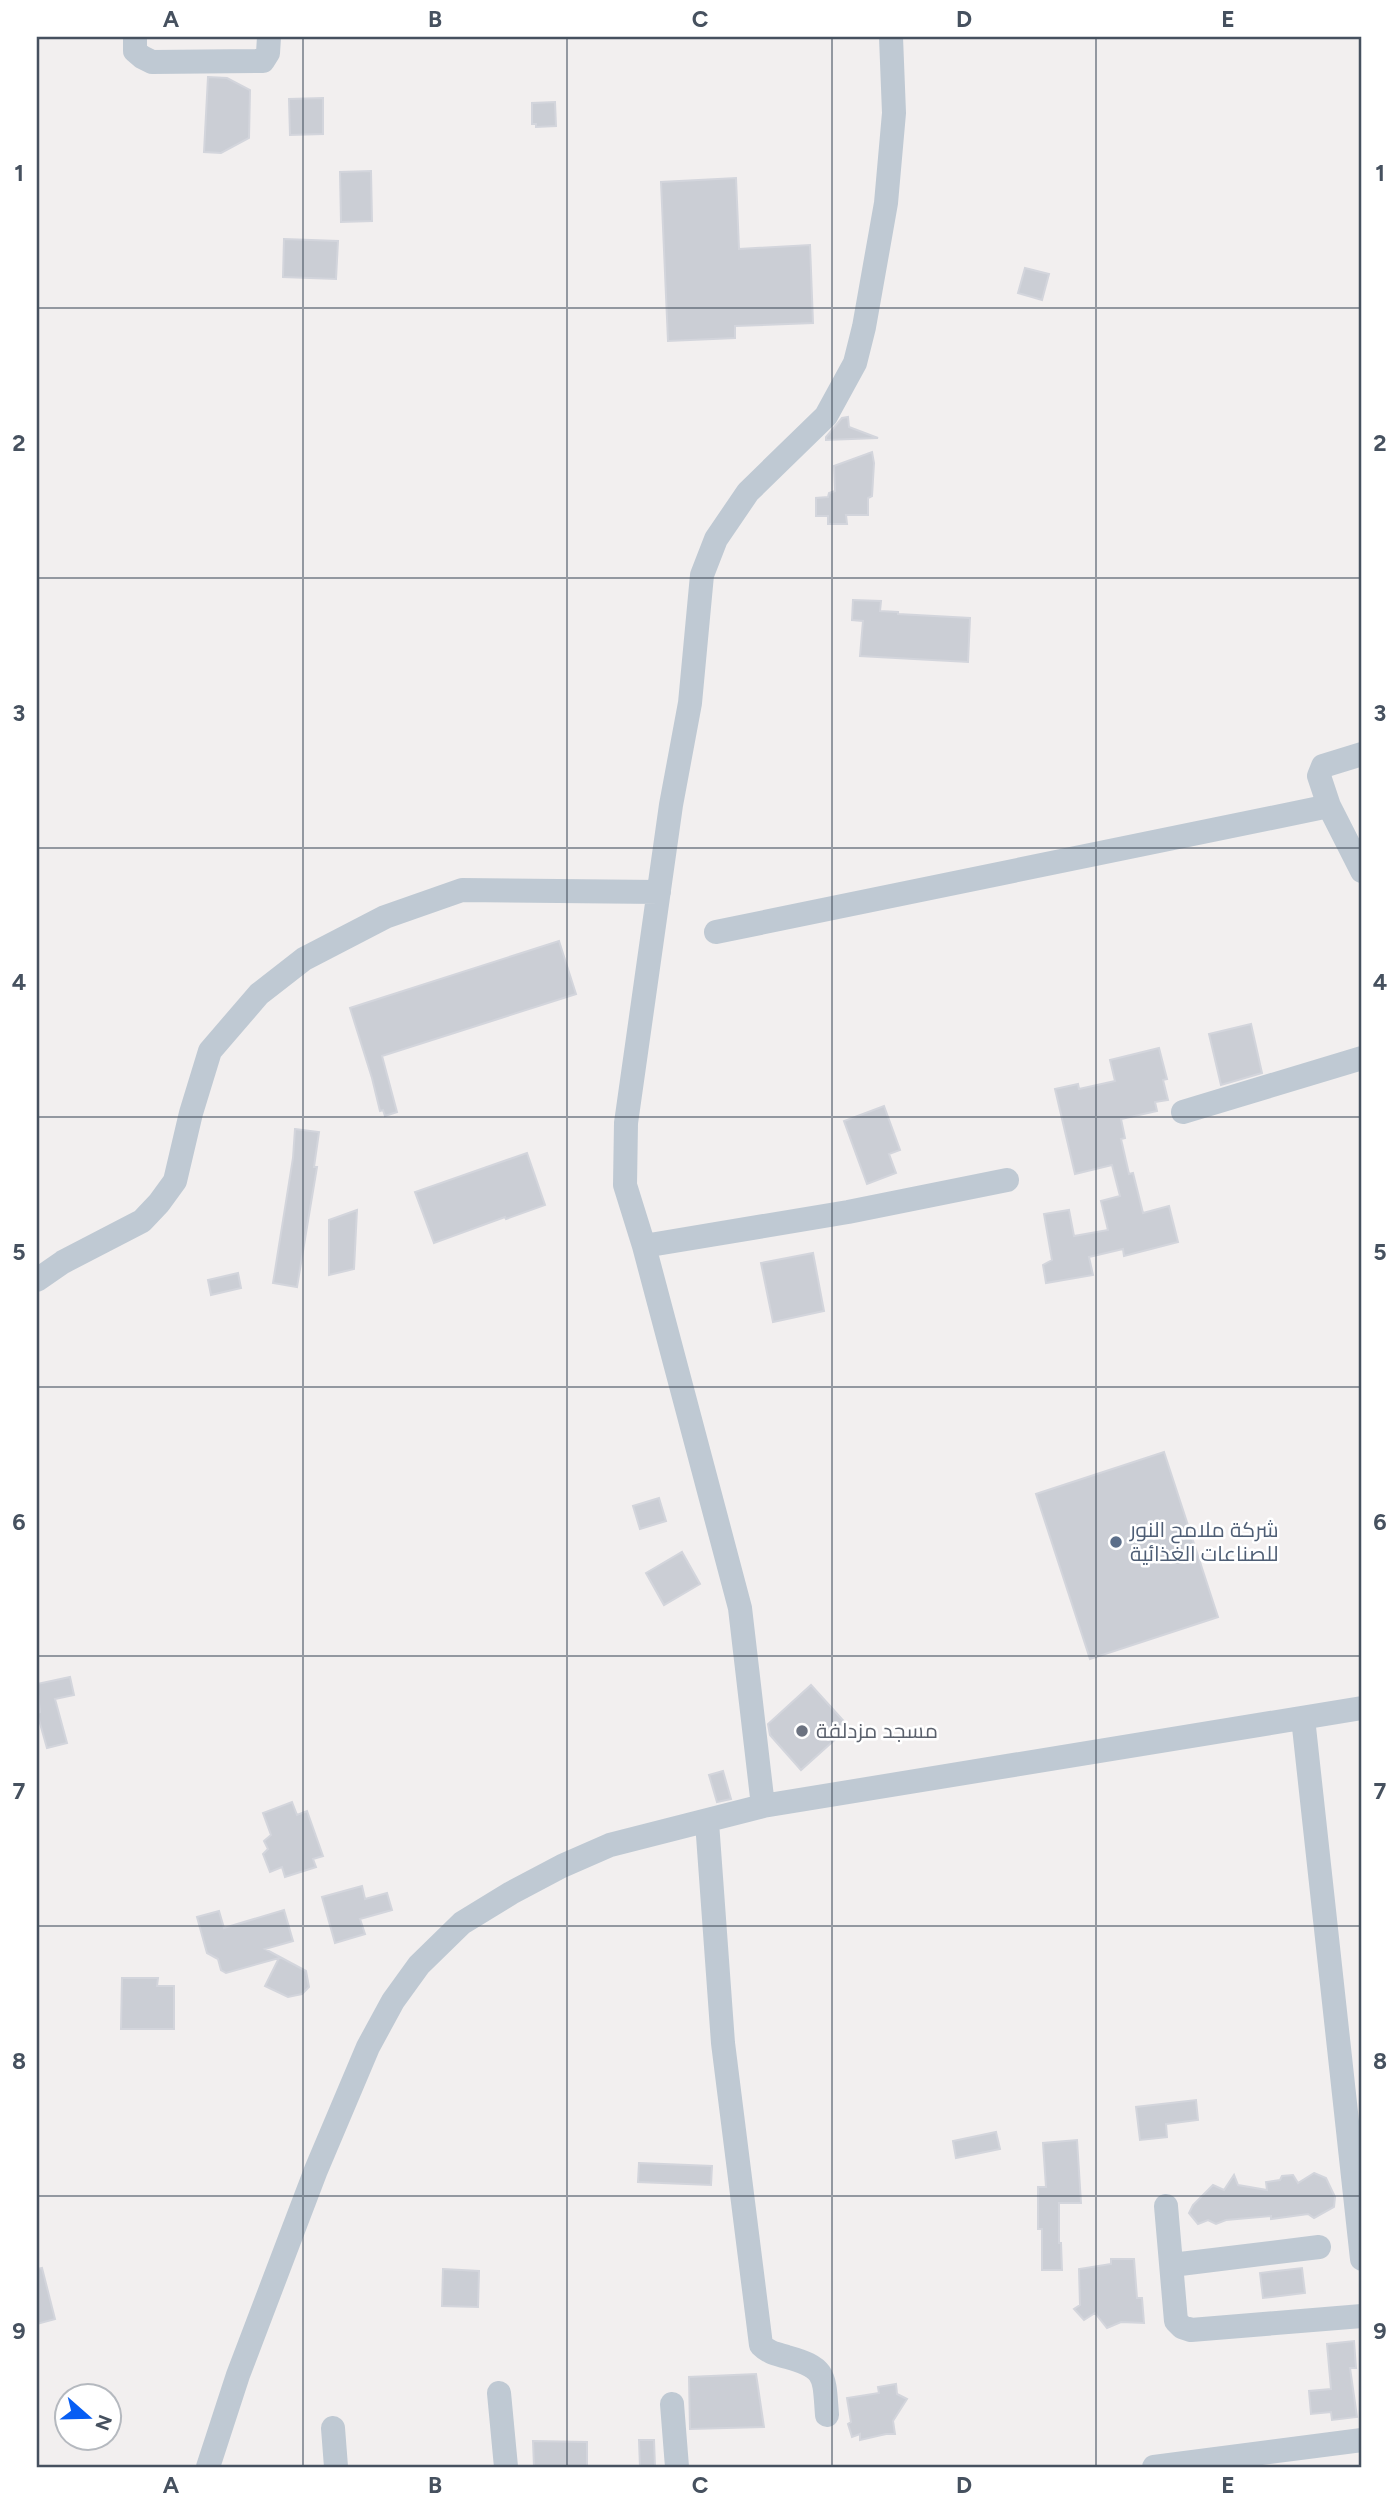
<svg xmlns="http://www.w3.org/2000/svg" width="1399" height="2504" font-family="Figtree,Cairo,sans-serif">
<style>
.building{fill:#cbced5;stroke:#d3d5dc;stroke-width:2}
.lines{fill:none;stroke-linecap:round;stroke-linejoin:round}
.minor{stroke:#bfc9d3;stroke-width:24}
.grid{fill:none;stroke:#46515f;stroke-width:2;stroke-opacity:0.55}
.service-dot{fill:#5c6f8a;stroke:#fff;stroke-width:2.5}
.worship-dot{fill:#6b7280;stroke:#fff;stroke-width:2.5}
.labels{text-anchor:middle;stroke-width:5;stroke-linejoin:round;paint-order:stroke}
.service-label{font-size:21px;fill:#4e5e75;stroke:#fff;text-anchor:start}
.worship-label{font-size:21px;fill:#5b616d;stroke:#fff;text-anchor:start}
.neatline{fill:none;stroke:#46515f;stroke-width:2.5}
.grid-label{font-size:23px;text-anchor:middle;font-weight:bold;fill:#46515f}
</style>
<rect width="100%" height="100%" fill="#f2efef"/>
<path class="building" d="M 208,77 L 227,78 L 250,90 L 249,138 L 221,153 L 204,152 Z
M 323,98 L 323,134 L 290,135 L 289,99 Z
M 555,102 L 556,126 L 536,127 L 536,124 L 532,124 L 532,103 Z
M 371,171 L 372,221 L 341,222 L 340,172 Z
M 736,178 L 739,249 L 810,245 L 813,323 L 735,326 L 735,338 L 668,341 L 661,182 Z
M 284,239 L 338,241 L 336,279 L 283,277 Z
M 1025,268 L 1049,274 L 1042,300 L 1018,293 Z
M 848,417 L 849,427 L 878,438 L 826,440 L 826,437 L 842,418 Z
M 872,452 L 874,463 L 872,496 L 868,498 L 868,515 L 846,515 L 847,524 L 828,524 L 828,516 L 816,516 L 816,498 L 828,497 L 829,493 L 835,491 L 834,466 Z
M 853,600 L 881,601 L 880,611 L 898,612 L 898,614 L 970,618 L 968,662 L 860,656 L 863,621 L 852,620 Z
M 559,941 L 576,994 L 382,1056 L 397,1112 L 385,1116 L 383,1110 L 380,1111 L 372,1078 L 350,1008 Z
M 1251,1024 L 1262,1073 L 1221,1085 L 1209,1034 Z
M 1159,1048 L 1167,1079 L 1163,1080 L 1168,1100 L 1155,1102 L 1157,1111 L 1121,1119 L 1125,1138 L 1121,1139 L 1129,1174 L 1133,1173 L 1143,1213 L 1169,1206 L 1178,1242 L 1124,1256 L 1123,1249 L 1089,1257 L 1093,1275 L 1046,1283 L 1043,1265 L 1052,1260 L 1044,1214 L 1069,1210 L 1074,1236 L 1108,1230 L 1101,1201 L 1120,1196 L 1112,1165 L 1075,1174 L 1055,1089 L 1078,1084 L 1079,1089 L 1115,1081 L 1110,1060 Z
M 884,1106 L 900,1150 L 889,1154 L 896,1173 L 867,1184 L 844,1121 Z
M 295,1129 L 319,1132 L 314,1167 L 317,1167 L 297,1287 L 273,1283 L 293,1158 Z
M 527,1153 L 545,1205 L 506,1219 L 505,1217 L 434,1243 L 415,1192 Z
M 357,1210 L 354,1269 L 329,1275 L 329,1220 Z
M 813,1253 L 824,1311 L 773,1322 L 761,1263 Z
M 238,1273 L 241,1288 L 211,1295 L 208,1280 Z
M 1164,1452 L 1218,1617 L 1090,1659 L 1036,1494 Z
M 659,1498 L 666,1521 L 640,1529 L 633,1506 Z
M 682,1552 L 700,1584 L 664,1605 L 646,1573 Z
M 70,1677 L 74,1695 L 55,1699 L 67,1743 L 47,1748 L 37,1713 L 40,1712 L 37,1684 Z
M 811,1685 L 849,1727 L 801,1770 L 770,1735 L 768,1724 Z
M 723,1771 L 731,1799 L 717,1802 L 709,1775 Z
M 292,1802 L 297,1815 L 307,1811 L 323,1856 L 313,1859 L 316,1867 L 285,1877 L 282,1867 L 270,1872 L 263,1854 L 268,1849 L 264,1841 L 271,1835 L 263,1813 Z
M 362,1886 L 365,1899 L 387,1893 L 392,1910 L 360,1919 L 365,1934 L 335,1943 L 322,1897 Z
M 284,1910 L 293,1941 L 265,1949 L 306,1971 L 309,1987 L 302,1994 L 288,1997 L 265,1986 L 279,1958 L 226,1973 L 221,1970 L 218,1959 L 207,1953 L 197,1917 L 219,1911 L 224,1928 Z
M 122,1978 L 158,1978 L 157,1986 L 174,1986 L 174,2029 L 121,2029 Z
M 1196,2100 L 1198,2120 L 1166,2124 L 1167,2137 L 1140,2140 L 1136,2107 Z
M 996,2132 L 1000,2149 L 956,2158 L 953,2141 Z
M 1077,2140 L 1081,2203 L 1059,2203 L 1059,2243 L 1061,2243 L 1062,2270 L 1042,2270 L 1042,2229 L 1038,2229 L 1038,2187 L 1046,2187 L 1043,2143 Z
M 639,2163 L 712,2166 L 711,2185 L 638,2182 Z
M 1314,2173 L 1326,2178 L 1335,2197 L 1334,2207 L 1314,2218 L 1308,2214 L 1271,2219 L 1271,2216 L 1226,2220 L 1216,2224 L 1208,2220 L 1198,2224 L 1189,2213 L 1193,2205 L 1213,2185 L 1224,2190 L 1234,2175 L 1238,2185 L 1267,2190 L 1266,2182 L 1280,2180 L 1282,2176 L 1293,2175 L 1298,2183 Z
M 1111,2259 L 1134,2259 L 1137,2298 L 1142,2298 L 1144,2323 L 1121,2322 L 1107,2328 L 1095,2313 L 1084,2320 L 1074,2309 L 1080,2305 L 1079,2269 L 1111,2264 Z
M 42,2268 L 55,2319 L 37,2324 L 37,2269 Z
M 1302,2268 L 1305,2293 L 1263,2298 L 1260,2273 Z
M 443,2269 L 479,2271 L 478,2307 L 442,2306 Z
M 1354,2341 L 1356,2368 L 1350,2368 L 1357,2417 L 1332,2420 L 1331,2412 L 1311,2414 L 1309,2391 L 1331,2389 L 1327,2344 Z
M 756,2374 L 764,2427 L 690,2429 L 689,2377 Z
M 896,2384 L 897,2394 L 907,2399 L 893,2421 L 895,2434 L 886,2434 L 860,2440 L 860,2434 L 852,2437 L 848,2424 L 851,2422 L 847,2398 L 879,2393 L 878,2387 Z
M 639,2440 L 654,2440 L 655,2467 L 640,2467 Z
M 533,2441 L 587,2442 L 587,2467 L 534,2467 Z"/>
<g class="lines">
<path class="minor" d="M 135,37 L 135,51 L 142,57 L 152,62 L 263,61 L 268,53 L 269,37
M 1362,754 L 1323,766 L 1319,776 L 1329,806 L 1362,871
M 716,932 L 1329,806
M 1183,1112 L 1362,1058
M 644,1246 L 848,1212 L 1007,1180
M 37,1280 L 63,1262 L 142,1221 L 159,1203 L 175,1181 L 191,1113 L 210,1051 L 259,994 L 304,959 L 385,917 L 462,890 L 659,892
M 1303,1718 L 1362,2259
M 763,1806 L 740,1608 L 644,1246 L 625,1185 L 626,1123 L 671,805 L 690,703 L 702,575 L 716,539 L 748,492 L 826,416 L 855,363 L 864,327 L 886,203 L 894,113 L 891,37
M 707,1822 L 723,2043 L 761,2345 C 769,2353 777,2354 787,2357 C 827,2368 824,2376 827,2415
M 1166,2206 L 1176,2321 L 1182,2327 L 1191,2330 L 1362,2316
M 1172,2265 L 1319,2247
M 499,2393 L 506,2467
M 672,2404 L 677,2467
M 333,2428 L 336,2467
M 208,2467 L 238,2375 L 316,2170 L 368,2047 L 393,2001 L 419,1965 L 462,1923 L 511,1893 L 562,1866 L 610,1845 L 763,1806 L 1362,1708
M 1154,2467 L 1362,2440"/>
</g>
<path class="grid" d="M 303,37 L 303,2467M 567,37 L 567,2467M 832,37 L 832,2467M 1096,37 L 1096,2467M 37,308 L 1362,308M 37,578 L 1362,578M 37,848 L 1362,848M 37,1117 L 1362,1117M 37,1387 L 1362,1387M 37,1656 L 1362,1656M 37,1926 L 1362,1926M 37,2196 L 1362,2196"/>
<circle class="service-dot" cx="1116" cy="1542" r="7"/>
<circle class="worship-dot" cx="802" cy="1731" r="7"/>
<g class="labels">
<g class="service-label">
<text x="1130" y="1537">شركة ملامح النور<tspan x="1130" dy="24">للصناعات الغذائية</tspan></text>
</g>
<g class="worship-label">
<text x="816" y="1738">مسجد مزدلفة</text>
</g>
</g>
<rect width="1399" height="2504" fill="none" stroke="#ffffff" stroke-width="77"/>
<g transform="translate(88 2417) rotate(110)"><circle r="33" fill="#ffffff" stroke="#b5b9bf" stroke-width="2"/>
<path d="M0-5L12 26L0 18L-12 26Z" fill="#075ef4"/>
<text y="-10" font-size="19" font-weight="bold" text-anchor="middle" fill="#46515f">N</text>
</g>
<rect x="38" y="38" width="1322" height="2428" class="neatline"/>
<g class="grid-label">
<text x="171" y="27">A</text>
<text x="435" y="27">B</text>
<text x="700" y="27">C</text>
<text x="964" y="27">D</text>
<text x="1228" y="27">E</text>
<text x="19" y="181">1</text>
<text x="1380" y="181">1</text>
<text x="19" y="451">2</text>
<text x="1380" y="451">2</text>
<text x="19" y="721">3</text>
<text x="1380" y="721">3</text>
<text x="19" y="990">4</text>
<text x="1380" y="990">4</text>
<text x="19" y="1260">5</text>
<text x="1380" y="1260">5</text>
<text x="19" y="1530">6</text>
<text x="1380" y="1530">6</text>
<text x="19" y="1799">7</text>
<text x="1380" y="1799">7</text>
<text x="19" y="2069">8</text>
<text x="1380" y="2069">8</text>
<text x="19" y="2339">9</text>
<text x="1380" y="2339">9</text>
<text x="171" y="2493">A</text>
<text x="435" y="2493">B</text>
<text x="700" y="2493">C</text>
<text x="964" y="2493">D</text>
<text x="1228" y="2493">E</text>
</g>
</svg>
